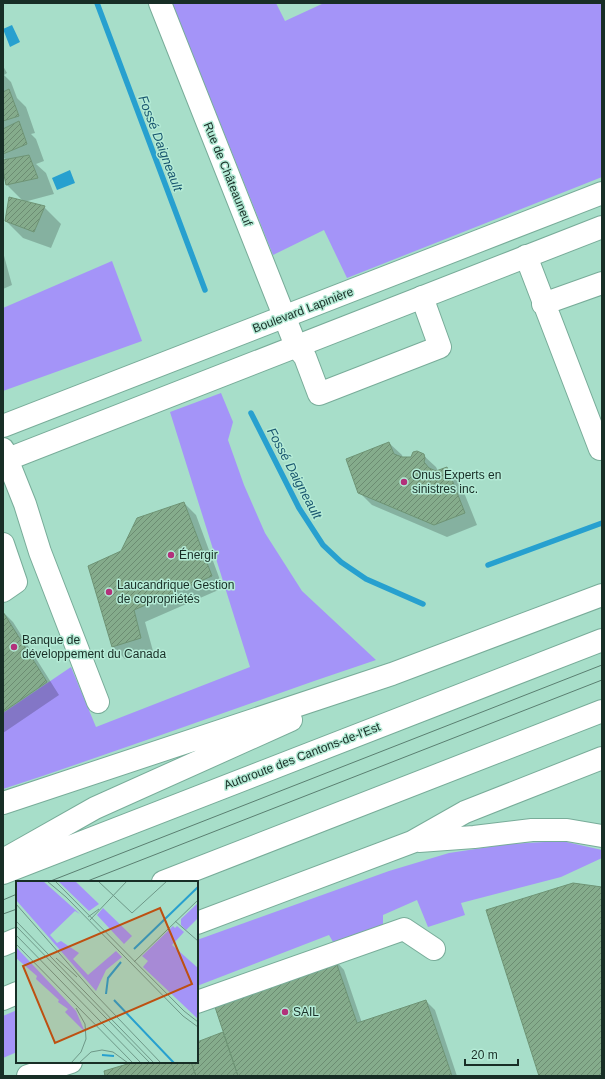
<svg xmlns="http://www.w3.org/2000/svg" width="605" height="1079" font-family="Arial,sans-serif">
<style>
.green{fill:#a494f8}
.water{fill:#27a0cf}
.shadow{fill:#0003}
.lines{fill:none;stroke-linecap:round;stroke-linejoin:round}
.stream{stroke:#27a0cf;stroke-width:5.5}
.building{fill:url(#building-hatch);stroke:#6e9475}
.minor-casing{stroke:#78ac99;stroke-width:24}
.major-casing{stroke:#78ac99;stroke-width:24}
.highway-casing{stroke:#78ac99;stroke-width:24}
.minor{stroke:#fff;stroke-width:22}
.major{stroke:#fff;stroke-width:22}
.highway{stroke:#fff;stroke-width:22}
.tram{stroke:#5a7f71;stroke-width:1}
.poi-dot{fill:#b2317b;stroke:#b4ebd6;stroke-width:1.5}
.labels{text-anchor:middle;stroke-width:3;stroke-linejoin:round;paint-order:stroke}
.street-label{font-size:12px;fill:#182e26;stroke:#b4ebd6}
.poi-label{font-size:12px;fill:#182e26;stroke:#b4ebd6;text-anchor:start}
.water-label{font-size:13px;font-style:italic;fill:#18556e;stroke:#b4ebd6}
.inset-river{fill:none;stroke:#27a0cf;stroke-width:2}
.inset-road{fill:none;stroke:#6e9888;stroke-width:1}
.view{fill:#be5011;fill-opacity:0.15;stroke:#be5011;stroke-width:2}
.inset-edge{fill:none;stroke:#182e26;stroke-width:2}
</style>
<defs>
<pattern id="building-hatch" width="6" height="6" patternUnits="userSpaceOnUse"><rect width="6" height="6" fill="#85ac8c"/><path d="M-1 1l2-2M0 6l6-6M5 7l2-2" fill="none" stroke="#6c8c72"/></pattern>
</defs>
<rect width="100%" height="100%" fill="#a7dec9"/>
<path class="green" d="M 172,3 L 276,3 L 285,21 L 324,3 L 602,3 L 602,177 L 347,278 L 324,230 L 273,255 Z
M 112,261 L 142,341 L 3,391 L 3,308 Z
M 221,393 L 233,422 L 228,440 L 244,485 L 265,533 L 302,591 L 376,660 C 251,702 128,748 3,789 L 3,713 L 71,667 L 96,727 L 250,667 L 170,412 Z
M 562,841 L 602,850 L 602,858 L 561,877 L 461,903 L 465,915 L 428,927 L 417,900 L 383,915 L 383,927 L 336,947 L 329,935 L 197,986 L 197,940 L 389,871 L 449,853 L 509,844 Z
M 17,1010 L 17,1052 L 3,1058 L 3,1016 Z"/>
<path class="water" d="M 12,25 L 20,42 L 10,47 L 3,29 Z
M 70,170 L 75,183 L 57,190 L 52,178 Z"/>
<path class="shadow" d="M 3,66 L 7,73 L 4,75 L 11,82 L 17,98 L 26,107 L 35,133 L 31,134 L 36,139 L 44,161 L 36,164 L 46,173 L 54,194 L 24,202 L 7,185 L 3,166 L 3,161 L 7,161 L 3,157 Z
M 44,207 L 61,224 L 51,248 L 23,238 L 6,221 Z
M 3,252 L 12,285 L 3,289 Z
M 389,443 L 402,455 L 403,458 L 412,458 L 423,455 L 436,467 L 438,471 L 447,468 L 459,480 L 477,525 L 447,537 L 372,505 L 359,492 Z
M 184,503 L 196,515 L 223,588 L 145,622 L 153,651 L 125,659 L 113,647 L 89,566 L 122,551 Z
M 3,612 L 13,622 L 59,695 L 3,733 Z
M 335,960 L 344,970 L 362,1023 L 426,1001 L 435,1010 L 457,1076 L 106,1076 L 138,1062 L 197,1062 L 197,1043 L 223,1033 L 226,1036 Z"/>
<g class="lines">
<path class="stream" d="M 97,3 L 205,290
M 251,413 L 299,508 L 323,545 L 341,562 L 366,579 L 423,604
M 488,565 L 602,523"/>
</g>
<path class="building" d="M 9,89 L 19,116 L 3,121 L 3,92 Z
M 19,121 L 27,144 L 3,154 L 3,129 Z
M 29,155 L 38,178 L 6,185 L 3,170 L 3,160 Z
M 9,197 L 45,206 L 34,232 L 5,221 Z
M 389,442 L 394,454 L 402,457 L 411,457 L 413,452 L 417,451 L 424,454 L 425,458 L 424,462 L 429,468 L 436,471 L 447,467 L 465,513 L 434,525 L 358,493 L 346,459 Z
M 184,502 L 212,576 L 134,610 L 141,638 L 112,647 L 88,566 L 121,551 L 137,518 Z
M 3,612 L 47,682 L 3,712 Z
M 573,883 L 602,887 L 602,1076 L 539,1076 L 486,910 Z
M 335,959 L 357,1023 L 426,1000 L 452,1076 L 238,1076 L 213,1001 Z
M 223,1032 L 238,1076 L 196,1076 L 191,1062 L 197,1062 L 197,1042 Z
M 134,1062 L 191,1062 L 196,1076 L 105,1076 L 104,1071 Z"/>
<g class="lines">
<g class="minor-casing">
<path id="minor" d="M 160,3 L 296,346 L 305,357 L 319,394 L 440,347 L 422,297
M 526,256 L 600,449 L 602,448
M 543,304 L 602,283
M 3,449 L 25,504 L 40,552 L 98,702
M 3,544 L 16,582 L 3,591
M 197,1002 L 404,929 L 434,949
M 28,1076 L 71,1062"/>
</g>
<g class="major-casing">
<path id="major" d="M 3,426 L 602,193
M 3,461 L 602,227"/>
</g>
<g class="highway-casing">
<path id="highway" d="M 3,803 L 392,674 L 602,595
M 419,841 L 474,837 L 532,830 L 567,830 L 602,836
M 3,860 L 95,808 L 291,720
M 3,873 L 602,640
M 163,882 L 602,711
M 197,923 L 412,842 L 465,812 L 602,758
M 3,945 L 17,939
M 3,999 L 17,993"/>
</g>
<use href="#minor" class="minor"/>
<use href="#major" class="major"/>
<use href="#highway" class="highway"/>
<path class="tram" d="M 48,882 L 602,665
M 85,882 L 602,680
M 3,900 L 17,894
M 3,914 L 17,909"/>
</g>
<g class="poi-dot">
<circle cx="404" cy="482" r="4"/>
<circle cx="171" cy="555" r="4"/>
<circle cx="109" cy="592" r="4"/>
<circle cx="14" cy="647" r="4"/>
<circle cx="285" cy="1012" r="4"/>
</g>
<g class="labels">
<g class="street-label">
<text transform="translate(228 174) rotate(68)" y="4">Rue de Châteauneuf</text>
<text transform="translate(303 310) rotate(-21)" y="4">Boulevard Lapinière</text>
<text transform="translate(302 756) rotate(-21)" y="4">Autoroute des Cantons-de-l'Est</text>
</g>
<g class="poi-label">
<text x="412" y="479">Onus Experts en<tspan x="412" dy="14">sinistres inc.</tspan></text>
<text x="179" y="559">Énergir</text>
<text x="117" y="589">Laucandrique Gestion<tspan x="117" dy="14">de copropriétés</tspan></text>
<text x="22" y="644">Banque de<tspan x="22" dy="14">développement du Canada</tspan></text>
<text x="293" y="1016">SAIL</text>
</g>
<g class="water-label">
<text transform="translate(161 143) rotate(69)" y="5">Fossé Daigneault</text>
<text transform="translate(295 473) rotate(62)" y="5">Fossé Daigneault</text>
</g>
</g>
<g transform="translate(16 881)">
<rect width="182" height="182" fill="#a7dec9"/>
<path d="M 0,0 L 27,0 L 64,33 L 59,30 L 34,54 L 41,62 L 45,60 L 63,72 L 57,78 L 72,94 L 100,70 L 106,76 L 90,89 L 80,110 L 0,19 ZM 42,0 L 59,0 L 83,23 L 73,30 ZM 182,22 L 182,37 L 170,49 L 165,44 L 165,38 ZM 87,27 L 116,55 L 108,63 L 81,34 ZM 157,45 L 159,47 L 161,45 L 168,51 L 156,64 L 182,87 L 182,138 L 127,86 L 132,80 L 126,75 ZM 0,66 L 60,130 L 69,151 L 49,131 L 52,128 L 42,121 L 43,119 L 20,98 L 21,95 L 0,77 Z" fill="#a494f8"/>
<path class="inset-river" d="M 118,68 L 182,6M 90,113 L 92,97 L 105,81M 98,119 L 158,182M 86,174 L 98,175"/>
<path class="inset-road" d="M 31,0 L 50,16 L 167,135 L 182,146M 39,0 L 168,130 L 182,141M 82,0 L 116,32 L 151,0M 0,23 L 79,113 L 145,182M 72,36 L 83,28M 74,39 L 111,0M 0,40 L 138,182M 159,40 L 182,60M 0,45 L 134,182M 0,54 L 125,182M 0,63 L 117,182M 40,77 L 61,96M 118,81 L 182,19M 55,182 L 65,171 L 70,158 L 69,143 L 60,127M 63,182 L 75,171 L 86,169 L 97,171 L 112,182"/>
<path class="view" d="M 144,27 L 176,103 L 39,162 L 7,85 Z"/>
<rect width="182" height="182" class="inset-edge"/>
</g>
<rect width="605" height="1079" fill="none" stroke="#182e26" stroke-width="8"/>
<path d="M465 1059v6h53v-6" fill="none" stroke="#182e26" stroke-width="2"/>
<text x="471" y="1059" font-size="12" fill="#182e26" stroke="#b4ebd6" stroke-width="3" paint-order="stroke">20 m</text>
</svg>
